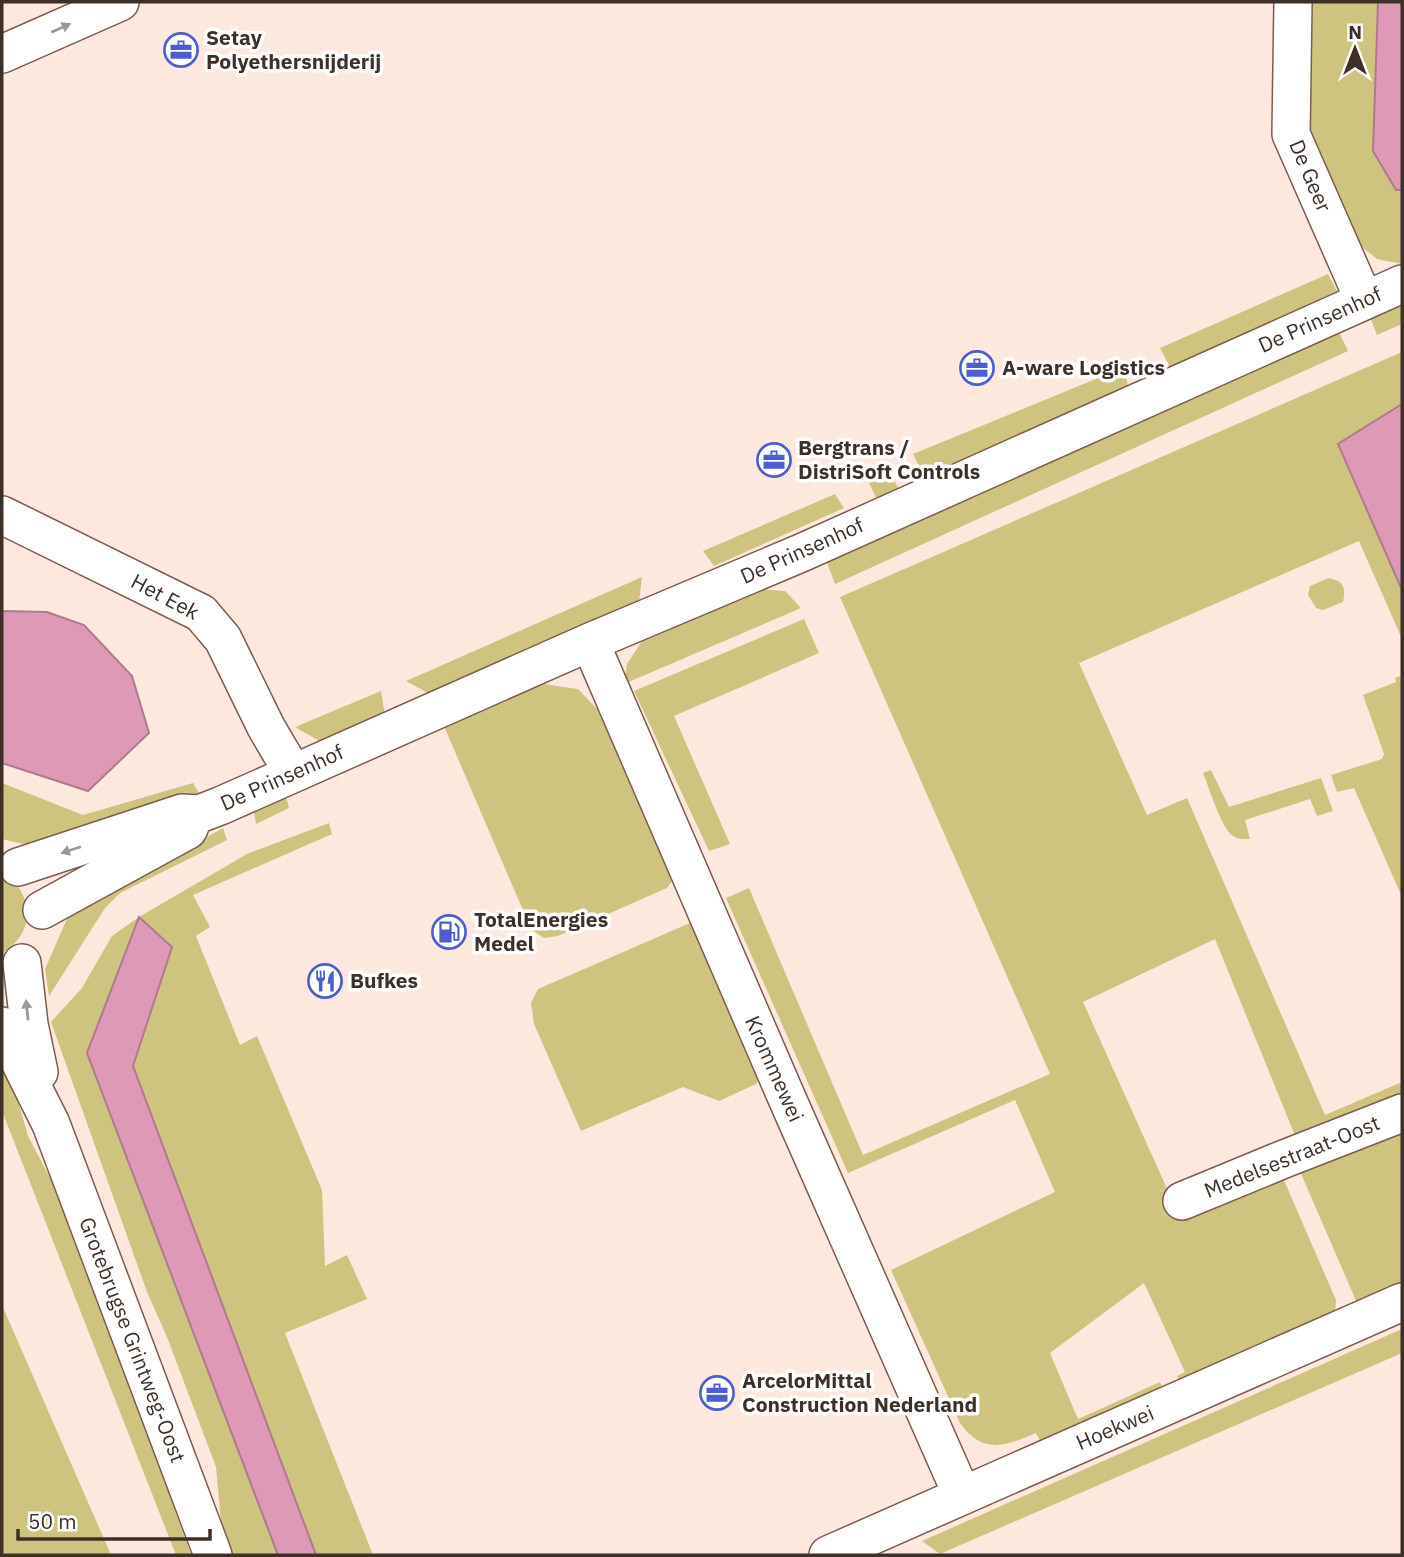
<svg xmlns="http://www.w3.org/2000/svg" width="1404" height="1557" font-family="'IBM Plex Sans',sans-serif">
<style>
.green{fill:#cfc47f}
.water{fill:#de99b6;stroke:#ae7a8c;stroke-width:2}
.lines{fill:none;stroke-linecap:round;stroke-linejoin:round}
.minor-casing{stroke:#7b5d4e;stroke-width:40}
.minor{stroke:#fff;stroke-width:37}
.oneway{fill:#9e9894}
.labels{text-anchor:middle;stroke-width:7;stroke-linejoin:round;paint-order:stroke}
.poi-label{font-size:21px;font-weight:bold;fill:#3d3029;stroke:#fff;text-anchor:start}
.street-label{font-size:21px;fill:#3d3029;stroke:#fff}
</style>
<rect width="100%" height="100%" fill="#fde8de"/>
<path class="green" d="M 1306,2 L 1378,2 L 1373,151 L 1396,190 L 1402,190 L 1402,264 L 1377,259 L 1358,244 L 1305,122 Z
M 1328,274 L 1338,293 L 1171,369 L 1160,348 Z
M 1402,299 L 1402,324 L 1377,335 L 1369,314 Z
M 1336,326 L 1348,351 L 835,584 L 825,557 Z
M 1402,352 L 1402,404 L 1338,444 L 1402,590 L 1402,639 L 1359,541 L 1079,663 L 1147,815 L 1187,798 L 1325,1115 L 1402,1082 L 1402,1100 L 1296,1138 L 1215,939 L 1083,1002 L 1178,1213 L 1280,1171 L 1336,1300 L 1335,1314 L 1180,1382 L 1177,1376 L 1185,1372 L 1144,1283 L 1050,1353 L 1078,1419 L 1160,1382 L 1163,1390 L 1041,1443 L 1036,1433 C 1006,1446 982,1455 960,1423 L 891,1270 L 1055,1192 L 1015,1100 L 848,1173 L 726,898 L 749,888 L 863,1155 L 1050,1074 L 840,597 Z
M 1125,367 L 1128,387 L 925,478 L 913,454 Z
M 889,472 L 899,489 L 877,500 L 868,481 Z
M 835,494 L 844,508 L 714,566 L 703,551 Z
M 642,577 L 639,602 L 435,697 L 406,681 Z
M 1329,578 C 1344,581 1346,588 1343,602 L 1323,610 L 1316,608 L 1308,595 L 1310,586 Z
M 760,589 L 785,591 L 801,608 L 624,684 L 627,664 L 644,638 Z
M 804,619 L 819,653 L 674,716 L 730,844 L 709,851 L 634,691 Z
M 1402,675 L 1402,897 L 1354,788 L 1337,792 L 1331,775 L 1382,759 L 1384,754 L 1363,695 L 1396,682 L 1395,678 Z
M 536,683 L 578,689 L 597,709 L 673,872 L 673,880 L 667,888 L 558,936 L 544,938 L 531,929 L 444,726 Z
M 381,691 L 385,716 L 321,742 L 295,727 Z
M 1211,770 L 1229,807 L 1321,778 L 1333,811 L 1317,816 L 1310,799 L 1245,820 L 1250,839 C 1245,839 1238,840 1233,836 C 1221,828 1209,787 1203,773 Z
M 2,783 L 83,815 L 193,783 L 200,795 L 32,846 L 2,839 Z
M 286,796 L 289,808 L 256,824 L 254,812 Z
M 329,823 L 332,834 L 193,895 L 210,927 L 196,936 L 240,1045 L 257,1036 L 322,1190 L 325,1266 L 347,1255 L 367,1299 L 285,1333 L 373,1555 L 316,1555 L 133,1066 L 172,947 L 87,1053 L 278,1555 L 228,1555 L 223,1543 L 216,1467 L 167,1337 L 147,1292 L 51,1022 L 82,988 L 112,936 L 139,917 L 247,854 Z
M 223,828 L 227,840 L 120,893 L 105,908 L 49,996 L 45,969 L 73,905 L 144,872 Z
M 2,871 C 34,893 37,932 2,953 Z
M 690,923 L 761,1076 L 756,1084 L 719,1101 L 683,1087 L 581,1131 L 534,1024 L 531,1003 L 538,989 Z
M 3,1049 L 28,1136 L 69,1214 L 191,1555 L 176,1555 L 2,1111 Z
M 1402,1134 L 1402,1284 L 1357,1303 L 1299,1169 Z
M 2,1305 L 111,1555 L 2,1555 Z
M 1402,1329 L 1402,1353 L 940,1554 L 922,1541 Z"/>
<path class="water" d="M 1378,2 L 1402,2 L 1402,190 L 1396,190 L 1373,151 Z
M 1402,404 L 1402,590 L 1338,444 Z
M 2,611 L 47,612 L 84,625 L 132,676 L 149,733 L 88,791 L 2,763 Z
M 139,917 L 172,947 L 133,1066 L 316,1555 L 278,1555 L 87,1053 Z"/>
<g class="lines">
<g class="minor-casing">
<path id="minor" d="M 1293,2 L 1291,134 L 1364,300
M 2,54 L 120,2
M 2,515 L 201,613 L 223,639 L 266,727 L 293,773
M 590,642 L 786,1096 L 962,1495
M 18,867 L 182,813 L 199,814 L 220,806 L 590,642 L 801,553 L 1402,284
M 42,910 L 188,830 L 190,826
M 22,963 L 29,1024 L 39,1072
M 2,1026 L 51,1124 L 213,1555
M 1182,1201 L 1284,1159 L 1402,1113
M 828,1555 L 1402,1302"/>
</g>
<use href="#minor" class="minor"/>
</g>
<defs><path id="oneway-solid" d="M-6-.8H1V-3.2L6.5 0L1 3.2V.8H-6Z" transform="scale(1.75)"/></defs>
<g class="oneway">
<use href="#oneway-solid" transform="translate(61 28) rotate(-24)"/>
<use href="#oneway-solid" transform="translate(71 850) rotate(162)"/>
<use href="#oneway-solid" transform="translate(27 1010) rotate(-96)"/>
</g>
<defs>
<g id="office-ring" transform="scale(1.75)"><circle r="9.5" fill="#fff" stroke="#4c5dd2" stroke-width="1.5"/><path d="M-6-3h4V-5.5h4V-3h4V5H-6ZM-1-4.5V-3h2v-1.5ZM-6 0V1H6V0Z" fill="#4c5dd2"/></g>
<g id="fuel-ring" transform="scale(1.75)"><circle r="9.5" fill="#fff" stroke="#4c5dd2" stroke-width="1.5"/><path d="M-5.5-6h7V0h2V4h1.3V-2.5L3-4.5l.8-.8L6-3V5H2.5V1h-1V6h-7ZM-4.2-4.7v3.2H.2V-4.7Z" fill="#4c5dd2"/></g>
<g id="restaurant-ring" transform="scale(1.75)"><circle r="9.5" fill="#fff" stroke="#4c5dd2" stroke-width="1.5"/><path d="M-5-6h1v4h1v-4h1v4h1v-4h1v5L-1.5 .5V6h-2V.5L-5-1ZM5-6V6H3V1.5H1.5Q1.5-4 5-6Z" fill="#4c5dd2"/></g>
</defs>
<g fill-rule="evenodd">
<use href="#office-ring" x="181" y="50"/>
<use href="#office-ring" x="977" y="368"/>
<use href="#office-ring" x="774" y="460"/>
<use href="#fuel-ring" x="449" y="932"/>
<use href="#restaurant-ring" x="325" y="981"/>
<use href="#office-ring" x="717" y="1393"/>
</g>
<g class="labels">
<g class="poi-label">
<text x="206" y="45">Setay<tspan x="206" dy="24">Polyethersnijderij</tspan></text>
<text x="1002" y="375">A-ware Logistics</text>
<text x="798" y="455">Bergtrans /<tspan x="798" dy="24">DistriSoft Controls</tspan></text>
<text x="474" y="927">TotalEnergies<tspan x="474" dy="24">Medel</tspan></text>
<text x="350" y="988">Bufkes</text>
<text x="742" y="1388">ArcelorMittal<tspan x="742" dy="24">Construction Nederland</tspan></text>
</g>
<g class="street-label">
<text transform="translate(1310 176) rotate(67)" y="7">De Geer</text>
<text transform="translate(1320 320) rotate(-24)" y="7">De Prinsenhof</text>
<text transform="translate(802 551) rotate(-24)" y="7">De Prinsenhof</text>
<text transform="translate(165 597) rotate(28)" y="7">Het Eek</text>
<text transform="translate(282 778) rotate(-24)" y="7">De Prinsenhof</text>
<text transform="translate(774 1069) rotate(66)" y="7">Krommewei</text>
<text transform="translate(1292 1157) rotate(-22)" y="7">Medelsestraat-Oost</text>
<text transform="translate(132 1340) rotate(69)" y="7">Grotebrugse Grintweg-Oost</text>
<text transform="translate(1115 1428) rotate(-23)" y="7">Hoekwei</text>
</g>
</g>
<rect width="1404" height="1557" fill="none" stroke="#3d3029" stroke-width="7"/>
<g transform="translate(1355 49)" stroke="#ffffff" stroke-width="5" paint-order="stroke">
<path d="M0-5L12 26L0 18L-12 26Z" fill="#3d3029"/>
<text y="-10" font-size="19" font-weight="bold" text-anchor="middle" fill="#3d3029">N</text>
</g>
<path d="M18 1529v10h192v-10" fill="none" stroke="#3d3029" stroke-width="3.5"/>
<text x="28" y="1529" font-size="21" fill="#3d3029" stroke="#ffffff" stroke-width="5" paint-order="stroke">50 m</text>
</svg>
